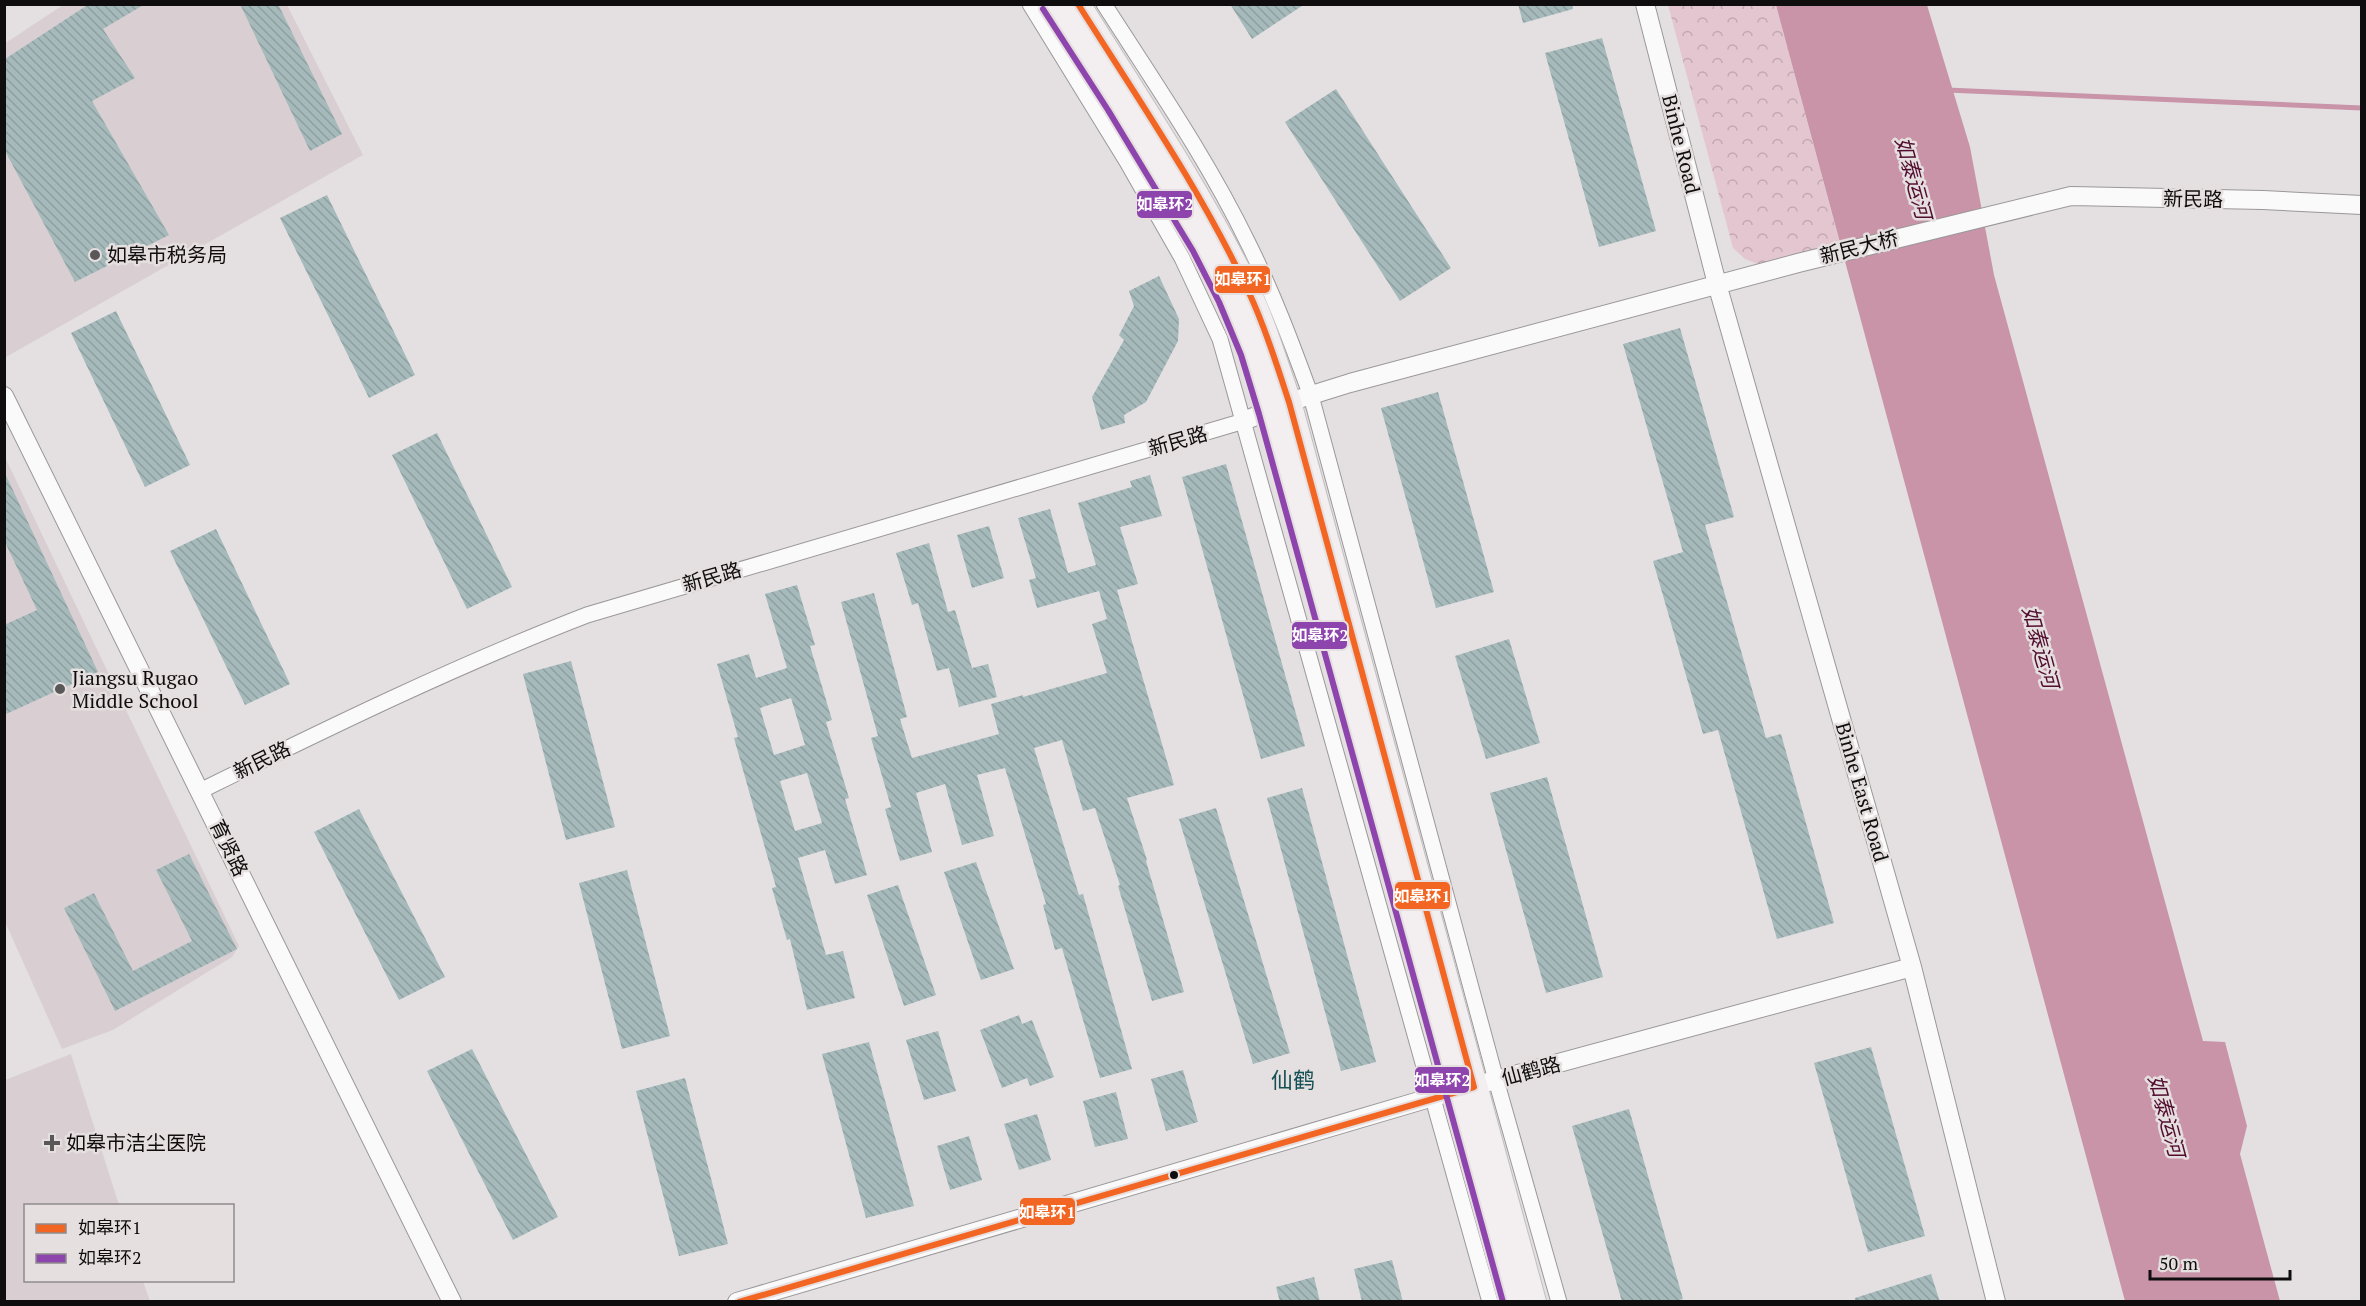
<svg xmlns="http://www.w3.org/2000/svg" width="2366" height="1306" font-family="'PT Serif','Noto Sans SC',serif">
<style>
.built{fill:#d9cfd2}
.park{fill:url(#park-crowns)}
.water{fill:#c993a8}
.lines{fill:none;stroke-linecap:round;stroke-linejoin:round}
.stream{stroke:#c993a8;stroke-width:5}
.building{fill:url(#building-back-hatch);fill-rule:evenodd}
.minor-casing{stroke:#9b9899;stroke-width:17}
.tertiary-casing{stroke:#9b9899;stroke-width:20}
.primary-casing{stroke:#c1bfc0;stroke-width:26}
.minor{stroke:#fbfafa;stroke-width:15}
.tertiary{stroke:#fbfafa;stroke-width:18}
.primary{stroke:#f3eeef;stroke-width:24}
.bus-1-casing{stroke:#e5dfe0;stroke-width:10}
.bus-2-casing{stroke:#e5dfe0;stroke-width:10}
.bus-1{stroke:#f26522;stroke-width:6}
.bus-2{stroke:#8e44ad;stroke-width:6}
.poi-dot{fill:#5a5758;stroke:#e5dfe0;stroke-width:2}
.bus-dot{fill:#0f0d0e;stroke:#e5dfe0;stroke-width:2}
.labels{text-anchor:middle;stroke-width:5;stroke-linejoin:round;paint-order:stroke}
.street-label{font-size:20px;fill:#0f0d0e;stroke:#e5dfe0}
.poi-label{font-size:20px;fill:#0f0d0e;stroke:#e5dfe0;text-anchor:start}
.water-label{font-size:21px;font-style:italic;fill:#520c2e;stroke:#e5dfe0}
.quarter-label{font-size:22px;fill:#145156;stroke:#e5dfe0}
.line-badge{stroke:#e5dfe0;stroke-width:2}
.badge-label{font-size:16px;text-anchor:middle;font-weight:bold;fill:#fff}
</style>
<defs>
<pattern id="park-crowns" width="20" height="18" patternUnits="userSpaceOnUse" patternTransform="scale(1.5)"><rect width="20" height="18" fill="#e4c6d0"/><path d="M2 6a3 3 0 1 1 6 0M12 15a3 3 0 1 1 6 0" fill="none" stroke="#c2a9b1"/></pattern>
<pattern id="building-back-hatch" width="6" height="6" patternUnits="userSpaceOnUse" patternTransform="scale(1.5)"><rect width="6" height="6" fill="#a6babc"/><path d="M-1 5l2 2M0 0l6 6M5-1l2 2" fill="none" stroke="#8e9fa0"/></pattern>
</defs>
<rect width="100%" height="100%" fill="#e4e0e1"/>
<path class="built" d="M 63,5 L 287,5 L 363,155 L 6,357 L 4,44 Z
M 4,455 L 239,946 L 232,957 L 113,1030 L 62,1049 L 6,924 L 5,924 Z
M 71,1054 L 119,1205 L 26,1206 L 26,1280 L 143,1281 L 150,1301 L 5,1301 L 5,1080 Z"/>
<path class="park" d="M 1668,5 L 1776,5 L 1840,244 L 1760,265 L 1745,259 L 1733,248 Z"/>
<path class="water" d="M 1776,5 L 1927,5 L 1970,147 L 1994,275 L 2203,1041 L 2225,1042 L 2247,1126 L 2240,1154 L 2280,1301 L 2125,1301 Z"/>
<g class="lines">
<path class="stream" d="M 1947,90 L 2362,108"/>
</g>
<path class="building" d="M 89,4 L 145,4 L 103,29 L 135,78 L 92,101 L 169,235 L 75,282 L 4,149 L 5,59 Z
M 240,4 L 278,4 L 342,134 L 310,151 Z
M 1230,4 L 1305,4 L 1252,39 Z
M 1518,4 L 1572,4 L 1573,9 L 1523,23 Z
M 1602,38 L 1656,231 L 1599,247 L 1545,53 Z
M 1336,89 L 1451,268 L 1400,301 L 1285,122 Z
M 327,195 L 415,375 L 369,398 L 280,218 Z
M 1159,276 L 1179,319 L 1178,341 L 1146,402 L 1124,415 L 1125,423 L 1101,430 L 1092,397 L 1124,340 L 1119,335 L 1134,306 L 1129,291 Z
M 116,311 L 190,465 L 145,487 L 71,333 Z
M 1680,328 L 1734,517 L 1705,525 L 1766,738 L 1781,734 L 1834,923 L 1777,939 L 1718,730 L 1703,734 L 1653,561 L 1683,552 L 1623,344 Z
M 1438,392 L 1494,592 L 1436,608 L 1381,408 Z
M 437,433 L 512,587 L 467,609 L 392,455 Z
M 1226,464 L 1305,746 L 1261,759 L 1182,477 Z
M 4,471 L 98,672 L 4,715 L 4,625 L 37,610 L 4,540 Z
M 1150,475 L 1162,516 L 1120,527 L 1138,584 L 1117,590 L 1174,785 L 1127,798 L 1147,860 L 1146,861 L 1184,992 L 1152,1001 L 1118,886 L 1120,885 L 1095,808 L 1083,811 L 1062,740 L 1034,748 L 1079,895 L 1083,894 L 1132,1069 L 1100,1078 L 1062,948 L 1055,950 L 1043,905 L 1046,904 L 1005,768 L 977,775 L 994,836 L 962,845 L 945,784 L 916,793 L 932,852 L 900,861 L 885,809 L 891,807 L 871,738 L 878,736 L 841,602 L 874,593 L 907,717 L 900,719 L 912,758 L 999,734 L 991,704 L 1023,695 L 1023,697 L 1107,673 L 1092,624 L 1107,619 L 1099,591 L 1037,608 L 1029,580 L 1036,578 L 1018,518 L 1050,509 L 1068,573 L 1096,565 L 1078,503 L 1132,487 L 1130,481 Z
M 989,526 L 1004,578 L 972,588 L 957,535 Z
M 216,529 L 290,684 L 245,705 L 170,551 Z
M 929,543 L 948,612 L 955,610 L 972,668 L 988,664 L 997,697 L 959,707 L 949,668 L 937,671 L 918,603 L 912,605 L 896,553 Z
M 797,585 L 815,645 L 810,646 L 832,720 L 826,722 L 849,798 L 845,799 L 867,875 L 835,884 L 825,850 L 798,858 L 826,955 L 843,951 L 855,998 L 807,1010 L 790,939 L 787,940 L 772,888 L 776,887 L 734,738 L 738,737 L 717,664 L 749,654 L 756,678 L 787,668 L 765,594 ZM 791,698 L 805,745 L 774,755 L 760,708 ZM 807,773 L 822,823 L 795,831 L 780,781 Z
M 1509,639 L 1540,743 L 1486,759 L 1455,656 Z
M 571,661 L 615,827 L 566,840 L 523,674 Z
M 1547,777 L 1603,977 L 1546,993 L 1490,793 Z
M 1302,788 L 1376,1062 L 1341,1071 L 1267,798 Z
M 1216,808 L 1290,1053 L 1253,1064 L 1179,819 Z
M 359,809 L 445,977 L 399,1000 L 314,832 Z
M 189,854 L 237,949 L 115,1011 L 64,908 L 94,893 L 133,971 L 192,941 L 156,870 Z
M 976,862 L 1014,969 L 981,980 L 944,872 Z
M 627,870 L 670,1036 L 622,1049 L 579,883 Z
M 898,885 L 936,995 L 904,1006 L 867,895 Z
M 1019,1015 L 1022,1024 L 1032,1020 L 1054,1077 L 1030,1086 L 1027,1078 L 1002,1088 L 980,1030 Z
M 938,1031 L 956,1091 L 924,1100 L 906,1040 Z
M 869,1042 L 914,1206 L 866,1218 L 822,1054 Z
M 1871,1047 L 1925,1236 L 1868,1252 L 1814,1063 Z
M 472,1049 L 558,1217 L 513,1240 L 427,1071 Z
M 1183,1070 L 1198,1122 L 1166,1131 L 1151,1079 Z
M 685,1078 L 728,1244 L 679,1256 L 636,1091 Z
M 1116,1092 L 1128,1139 L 1095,1147 L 1083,1101 Z
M 1629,1109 L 1683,1299 L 1673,1302 L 1622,1302 L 1572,1126 Z
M 1037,1114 L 1051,1160 L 1019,1170 L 1004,1124 Z
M 969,1136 L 982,1180 L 950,1190 L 937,1146 Z
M 1392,1260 L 1403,1302 L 1362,1302 L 1354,1269 Z
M 1931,1274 L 1940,1302 L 1855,1302 L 1855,1298 Z
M 1314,1277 L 1320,1302 L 1280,1302 L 1276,1287 Z"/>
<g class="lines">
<g class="minor-casing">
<path id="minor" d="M 1030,4 L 1126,160 L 1182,258 L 1220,339 L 1490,1302
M 1104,4 C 1154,82 1208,160 1248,243 C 1273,293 1292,344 1311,396 L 1496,1080 L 1559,1302
M 200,791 C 328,728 455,666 587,615 L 1244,421"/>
</g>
<g class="tertiary-casing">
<path id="tertiary" d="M 1645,4 L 1717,284 L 1912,967 L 1996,1302
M 4,396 L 452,1302
M 1244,421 L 1289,402 L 1350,383 L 1798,263 L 2071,196 L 2263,200 L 2362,205
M 737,1302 L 1433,1097 L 1912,967"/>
</g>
<g class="primary-casing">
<path id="primary" d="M 1051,4 L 1116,105 L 1201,247 L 1227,298 L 1249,352 L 1268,411 L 1512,1302
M 1078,4 C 1135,95 1196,186 1244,282 C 1263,320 1275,362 1289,402 L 1534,1302"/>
</g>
<use href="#minor" class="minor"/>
<use href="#tertiary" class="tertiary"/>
<use href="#primary" class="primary"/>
<g class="bus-1-casing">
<path id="bus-1" d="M 739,1302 L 1474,1087 L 1289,402 C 1277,366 1266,329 1250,295 C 1203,193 1138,99 1078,4"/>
</g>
<g class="bus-2-casing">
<path id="bus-2" d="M 1043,9 L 1108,110 L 1193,251 L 1219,302 L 1241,355 L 1259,414 L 1503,1302"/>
</g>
<use href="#bus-1" class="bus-1"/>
<use href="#bus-2" class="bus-2"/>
</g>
<g class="poi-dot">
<circle cx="95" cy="255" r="6"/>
<circle cx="60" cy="689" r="6"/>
<path d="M49 1134h6v6h6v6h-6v6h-6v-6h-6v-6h6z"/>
</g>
<circle class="bus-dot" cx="1174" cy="1175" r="5"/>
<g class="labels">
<g class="street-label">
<text transform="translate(1681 144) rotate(76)" y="7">Binhe Road</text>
<text transform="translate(2193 199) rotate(1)" y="7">新民路</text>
<text transform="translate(1859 247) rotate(-14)" y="7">新民大桥</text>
<text transform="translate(1178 441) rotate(-16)" y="7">新民路</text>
<text transform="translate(712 577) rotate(-16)" y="7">新民路</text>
<text transform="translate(262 760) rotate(-26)" y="7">新民路</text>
<text transform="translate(1862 792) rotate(74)" y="7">Binhe East Road</text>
<text transform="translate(229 848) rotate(64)" y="7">育贤路</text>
<text transform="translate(1531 1071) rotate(-15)" y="7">仙鹤路</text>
</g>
<g class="poi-label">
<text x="107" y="262">如皋市税务局</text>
<text x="72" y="685">Jiangsu Rugao<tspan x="72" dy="23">Middle School</tspan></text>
<text x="66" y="1150">如皋市洁尘医院</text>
</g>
<g class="water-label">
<text transform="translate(1913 178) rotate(75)" y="7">如泰运河</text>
<text transform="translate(2040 647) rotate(75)" y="7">如泰运河</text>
<text transform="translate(2166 1116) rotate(75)" y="7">如泰运河</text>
</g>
<g class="quarter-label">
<text x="1293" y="1088">仙鹤</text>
</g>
</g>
<g class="line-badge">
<rect x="1136" y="190" width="57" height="29" rx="6" fill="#8e44ad"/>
<rect x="1214" y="265" width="57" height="29" rx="6" fill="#f26522"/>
<rect x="1291" y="621" width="57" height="29" rx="6" fill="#8e44ad"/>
<rect x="1394" y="881" width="57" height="29" rx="6" fill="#f26522"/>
<rect x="1414" y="1066" width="56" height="28" rx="6" fill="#8e44ad"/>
<rect x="1019" y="1197" width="57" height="29" rx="6" fill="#f26522"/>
</g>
<g class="badge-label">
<text x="1165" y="210">如皋环2</text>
<text x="1243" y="285">如皋环1</text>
<text x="1320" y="641">如皋环2</text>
<text x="1422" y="902">如皋环1</text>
<text x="1442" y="1086">如皋环2</text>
<text x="1047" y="1218">如皋环1</text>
</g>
<rect width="2366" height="1306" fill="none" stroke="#0f0d0e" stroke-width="12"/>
<rect x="24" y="1204" width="210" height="78" fill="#e5dfe0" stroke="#8f8b8c" stroke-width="1.5"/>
<rect x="36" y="1224" width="30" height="9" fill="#f26522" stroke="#8f8b8c" stroke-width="1.5"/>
<text x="78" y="1234" font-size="18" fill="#0f0d0e">如皋环1</text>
<rect x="36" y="1254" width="30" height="9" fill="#8e44ad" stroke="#8f8b8c" stroke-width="1.5"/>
<text x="78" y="1264" font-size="18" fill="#0f0d0e">如皋环2</text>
<path d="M2150 1270v9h140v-9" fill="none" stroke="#0f0d0e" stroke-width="3"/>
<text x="2159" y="1270" font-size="18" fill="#0f0d0e" stroke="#e5dfe0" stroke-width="4.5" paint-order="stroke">50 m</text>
</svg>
